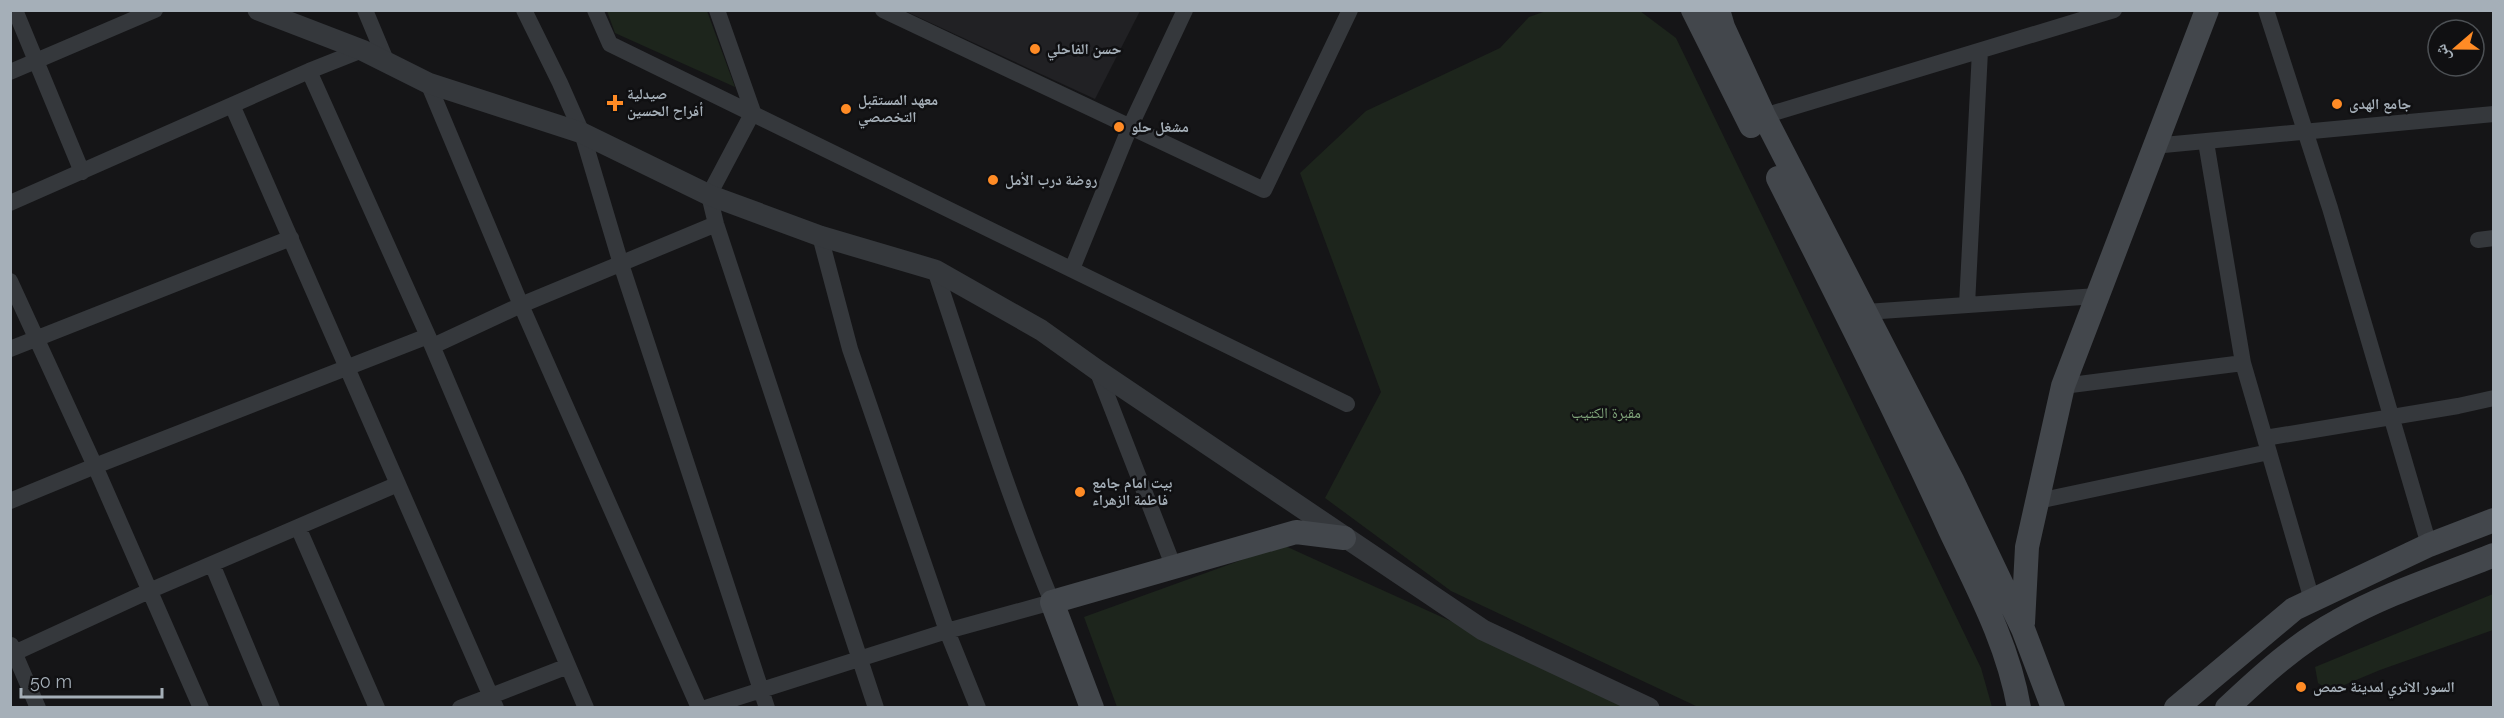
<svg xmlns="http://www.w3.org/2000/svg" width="2504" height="718" font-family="Raleway,'Noto Naskh Arabic',sans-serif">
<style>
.built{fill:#212124}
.green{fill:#1d251c}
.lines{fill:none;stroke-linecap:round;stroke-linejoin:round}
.minor{stroke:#35383c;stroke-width:16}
.tertiary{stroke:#35383c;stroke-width:21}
.secondary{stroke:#43474c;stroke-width:24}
.poi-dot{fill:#ff8b25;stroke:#101012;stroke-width:2}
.labels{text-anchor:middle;stroke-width:5;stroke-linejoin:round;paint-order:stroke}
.poi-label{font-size:15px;font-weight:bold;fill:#a5afb8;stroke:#101012;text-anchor:start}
.park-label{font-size:15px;fill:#80a57b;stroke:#101012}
</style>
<rect width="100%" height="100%" fill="#151517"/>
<path class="built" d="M 905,11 L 1140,11 L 1095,99 Z"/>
<path class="green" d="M 1549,10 L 1640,11 L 1676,38 L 1981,668 L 1992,707 L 1698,707 L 1451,591 L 1325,498 L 1381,392 L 1300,173 L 1366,111 L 1500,48 L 1529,17 Z
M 607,11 L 707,11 L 735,87 L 615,33 Z
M 1283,545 L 1640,707 L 1117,707 L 1084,617 Z
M 2493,594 L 2493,630 L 2380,670 L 2330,691 L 2318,683 L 2315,667 Z"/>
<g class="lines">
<path class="minor" d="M 15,10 L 82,172
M 365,10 L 388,65
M 524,10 L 560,83 L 582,133 L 621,264 L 767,708
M 595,10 L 610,44 L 1347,404
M 717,10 L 753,112 L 709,195 L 716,224 L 876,708
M 883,10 L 1264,190 L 1350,10
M 2266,10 L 2330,208 L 2429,545
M 309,71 L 428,336 L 586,708
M 10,72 L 155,10
M 428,83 L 521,305 L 699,708
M 232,105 L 496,708
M 1764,116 L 2114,10
M 2206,142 L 2243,363 L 2312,600
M 2153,146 L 2494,114
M 10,203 L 309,71 L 362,50
M 820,236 L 850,349 L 947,631 L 978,708
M 2478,240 L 2494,238
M 1072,269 L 1130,127 L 1185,10
M 10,281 L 95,466 L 201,708
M 1967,305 L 1980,51
M 1866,312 L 2097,296
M 433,346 L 521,305 L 716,224
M 10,349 L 291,238
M 1097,370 L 1173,565
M 2063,386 L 2243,363
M 2265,438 L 2458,406 L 2494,398
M 10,501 L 95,466 L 428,336
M 2038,501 L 2269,452
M 298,527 L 377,708
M 212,564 L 272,708
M 11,645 L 38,708
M 10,655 L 149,591 L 398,484
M 460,708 L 568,666
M 705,708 L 947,631 L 1052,602 C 1007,493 972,381 935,270"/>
<path class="tertiary" d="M 258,10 L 362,50 L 428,83 L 582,133 L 709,195 L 820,236 L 935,270 L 1041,330 L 1097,370 L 1483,630 L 1649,708"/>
<path class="secondary" d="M 1693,10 L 1751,126
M 1718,10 L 1723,27 L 1764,116 L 1952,480 L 2023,629 L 2053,708
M 1778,178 C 1837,295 1896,411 1950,530 C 1977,587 2008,644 2019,708
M 2023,623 L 2027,547 L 2063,386 L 2207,10
M 1092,708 L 1052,602 L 1296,532 L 1344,538
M 2176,708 L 2294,609 L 2429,545 L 2494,520
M 2227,708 C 2261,676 2297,643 2338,621 C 2387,593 2442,576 2494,555"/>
</g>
<g class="poi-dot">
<circle cx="1035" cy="49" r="6"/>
<path d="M612 94h6v6h6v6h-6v6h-6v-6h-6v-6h6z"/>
<circle cx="2337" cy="104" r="6"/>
<circle cx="846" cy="109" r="6"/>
<circle cx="1119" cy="127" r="6"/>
<circle cx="993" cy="180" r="6"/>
<circle cx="1080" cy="492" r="6"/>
<circle cx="2301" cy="687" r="6"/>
</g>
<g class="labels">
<g class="poi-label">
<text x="1047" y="54">حسن الفاحلي</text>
<text x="627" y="99">صيدلية<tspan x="627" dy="17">أفراح الحسين</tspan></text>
<text x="858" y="105">معهد المستقبل<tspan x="858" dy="17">التخصصي</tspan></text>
<text x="2349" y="109">جامع الهدى</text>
<text x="1131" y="132">مشغل حلو</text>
<text x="1005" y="185">روضة درب الأمل</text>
<text x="1092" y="488">بيت امام جامع<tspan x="1092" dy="17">فاطمة الزهراء</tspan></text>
<text x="2313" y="692">السور الاثري لمدينة حمص</text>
</g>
<g class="park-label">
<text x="1606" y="418">مقبرة الكتيب</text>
</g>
</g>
<rect width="2504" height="718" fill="none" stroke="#a5afb8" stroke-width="24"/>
<g transform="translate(2456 48) rotate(250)"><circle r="28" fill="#101012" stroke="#4c5054" stroke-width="1.5"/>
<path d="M0-4.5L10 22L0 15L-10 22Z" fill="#ff8b25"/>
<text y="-9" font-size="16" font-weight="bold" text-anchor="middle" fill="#a5afb8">ش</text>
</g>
<path d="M21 688v9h141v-9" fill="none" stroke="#a5afb8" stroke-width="3"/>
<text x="30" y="688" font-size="18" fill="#a5afb8" stroke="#101012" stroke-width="4.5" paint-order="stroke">50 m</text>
</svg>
